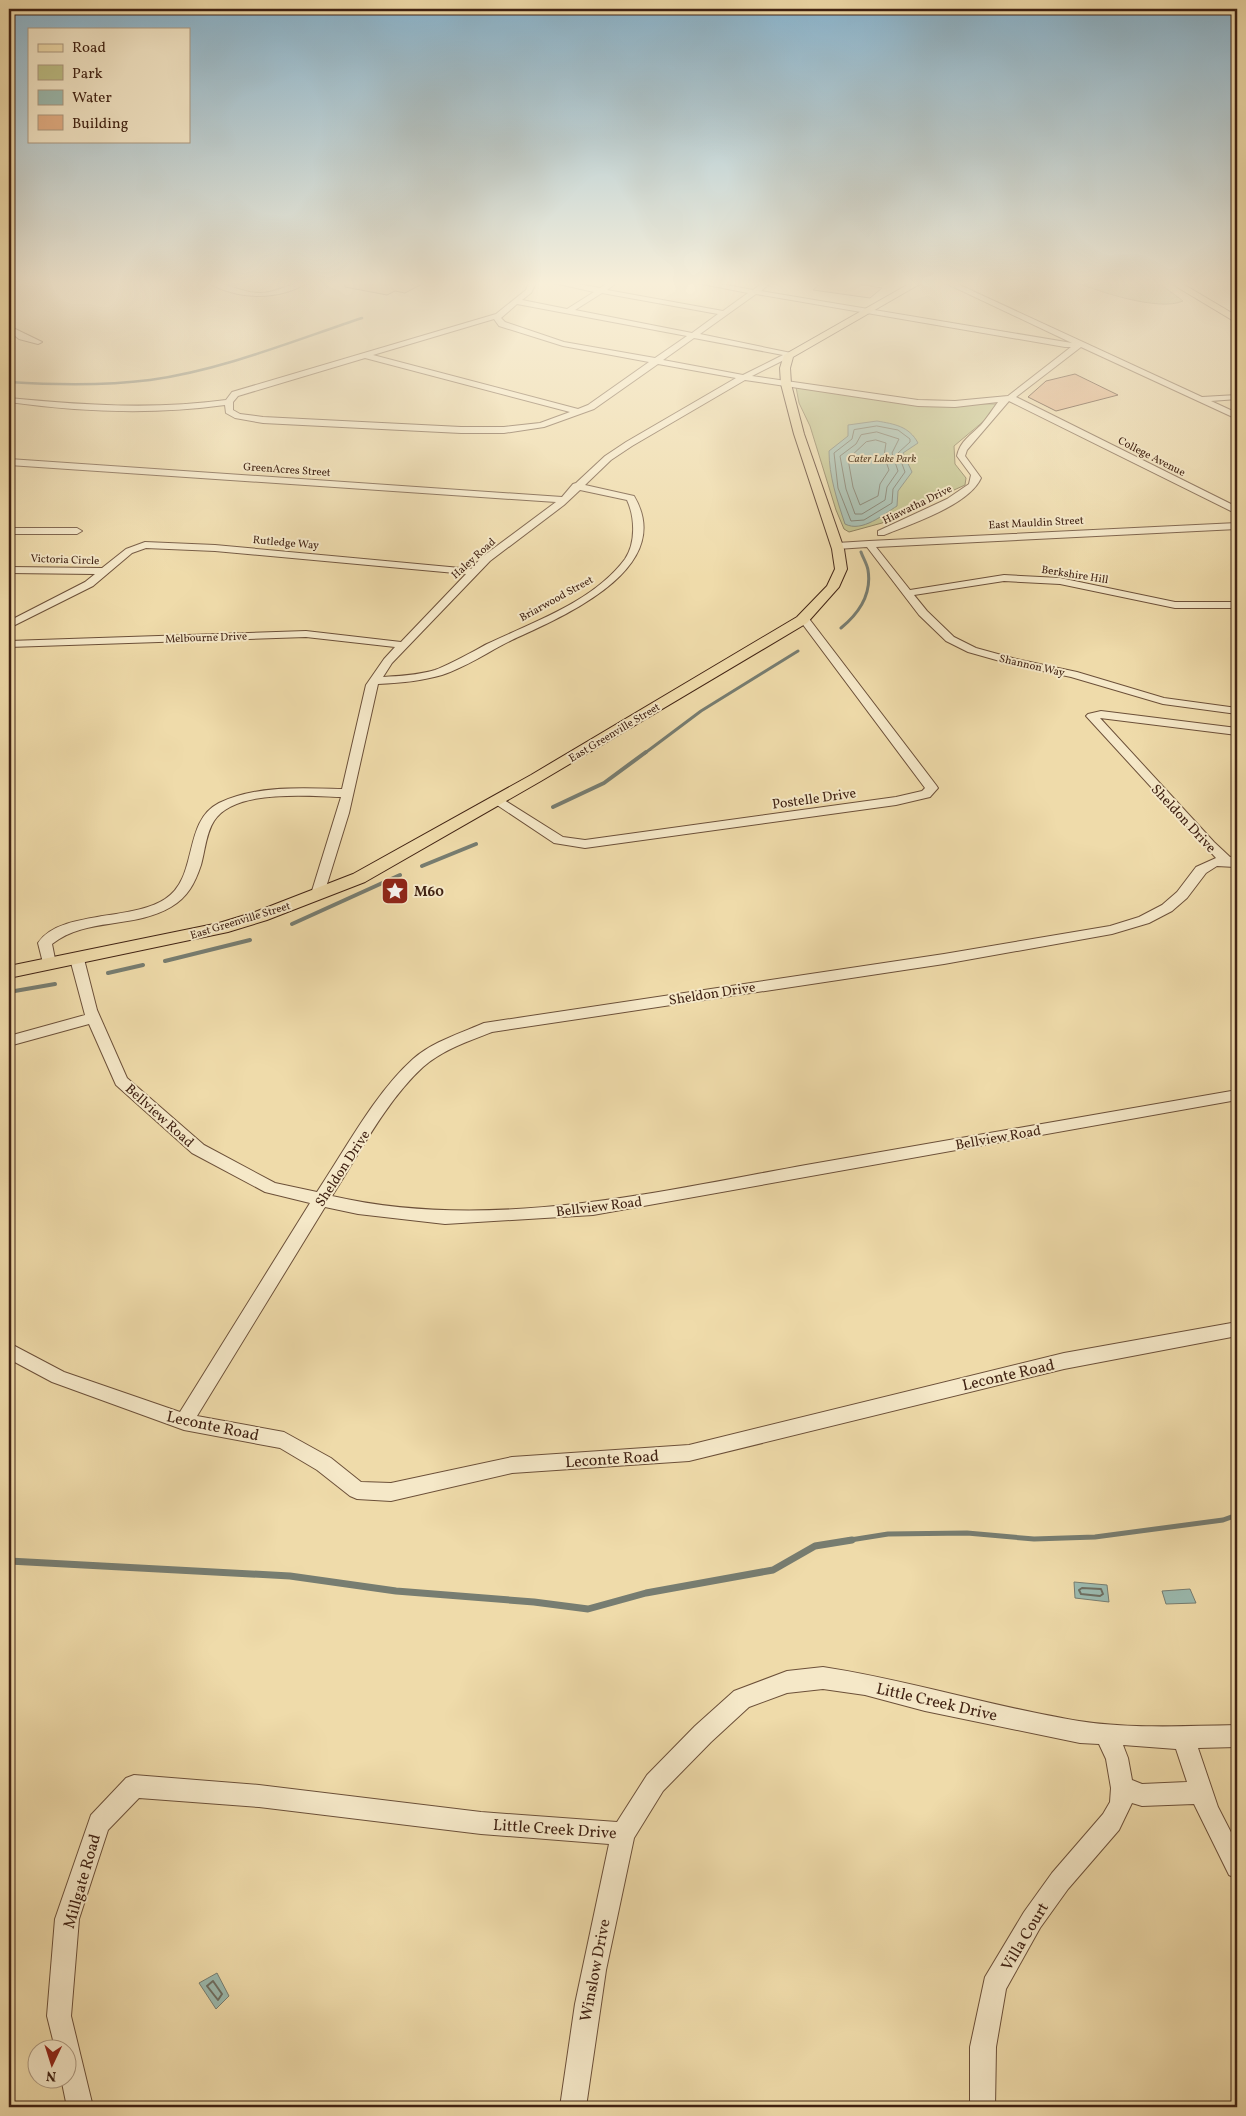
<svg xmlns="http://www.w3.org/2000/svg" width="1246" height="2116" font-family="Vollkorn,serif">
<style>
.green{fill:#bdbf86;stroke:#7e704c}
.water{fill:#9bbaaf;stroke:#777d71}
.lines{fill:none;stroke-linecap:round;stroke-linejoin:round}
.shore-far1{stroke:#6e6e61;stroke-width:1}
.shore{stroke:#6e6e61;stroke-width:2}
.stream-far4{stroke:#777d71;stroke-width:2.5}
.stream-far3{stroke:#777d71;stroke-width:3}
.stream-far2{stroke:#777d71;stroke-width:4}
.stream-far1{stroke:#777d71;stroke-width:5}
.stream{stroke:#777d71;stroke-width:7}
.building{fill:#e3af85;stroke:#402213}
.minor-casing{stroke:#6c5039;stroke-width:2}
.major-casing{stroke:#402213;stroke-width:2}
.minor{fill:#f5e8c8;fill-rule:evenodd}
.major{fill:#efdbaa;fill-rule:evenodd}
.labels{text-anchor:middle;stroke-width:4;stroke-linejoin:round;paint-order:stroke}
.far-street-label{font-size:11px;fill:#402213;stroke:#f5e8c8}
.far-park-label{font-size:11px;font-style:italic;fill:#5f4930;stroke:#f5e8c8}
.street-label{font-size:14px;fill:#402213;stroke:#f5e8c8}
.poi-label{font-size:14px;font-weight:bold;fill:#402213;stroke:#f5e8c8;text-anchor:start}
.near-street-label{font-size:16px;fill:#402213;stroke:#f5e8c8}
</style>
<rect width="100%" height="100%" fill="#efdbaa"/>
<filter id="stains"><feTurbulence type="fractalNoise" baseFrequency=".004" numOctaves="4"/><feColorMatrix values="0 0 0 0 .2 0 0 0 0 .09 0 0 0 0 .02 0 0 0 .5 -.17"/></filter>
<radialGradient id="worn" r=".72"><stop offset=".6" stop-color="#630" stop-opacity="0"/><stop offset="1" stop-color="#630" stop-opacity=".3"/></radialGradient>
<path class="green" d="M 1072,281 L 1156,281 L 1183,301 C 1159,312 1097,291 1072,281 Z
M 796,387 L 908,403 L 997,404 L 985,420 L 954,446 L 955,464 L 966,478 L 965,485 L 882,523 L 849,532 L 844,529 L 836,510 L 810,426 L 799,403 Z"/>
<path class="water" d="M 877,421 C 894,424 909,426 918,443 L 903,453 L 912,472 L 898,491 L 897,506 C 884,514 862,533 845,524 C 837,500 829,476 829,451 L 848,436 L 848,425 Z
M 1074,1582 L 1107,1585 L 1109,1602 L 1075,1598 Z
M 1190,1589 L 1196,1603 L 1166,1604 L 1162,1591 Z
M 217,1973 L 229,1996 L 216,2009 L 199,1983 Z"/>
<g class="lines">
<path class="shore-far1" d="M 877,426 L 898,430 L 910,439 L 910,442 L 898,453 L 905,472 L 893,489 L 892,503 L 864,520 L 851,521 L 838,488 L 834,453 L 852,439 L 854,430 Z
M 877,432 L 899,439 L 892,453 L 898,471 L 887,487 L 885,500 L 862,514 L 855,514 L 846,489 L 840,456 L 856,444 L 861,435 Z
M 876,440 L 886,443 L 884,456 L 889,470 L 880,484 L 878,496 L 860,505 L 853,487 L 848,459 L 866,442 Z"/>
<path class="shore" d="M 1082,1588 L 1101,1589 L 1103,1594 L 1100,1596 L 1081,1594 L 1079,1590 Z
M 213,1981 L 222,1994 L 218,2000 L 207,1986 Z"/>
<path class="stream-far4" d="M 9,382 C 56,385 103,386 150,380 C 222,370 293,341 362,318"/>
<path class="stream-far3" d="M 841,628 C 858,614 872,594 868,570 C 867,564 863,558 861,552
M 645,753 L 701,711 L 798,651"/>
<path class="stream-far2" d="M 553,807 L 604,783 L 646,752
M 422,866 L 476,844
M 292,924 L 400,875
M 165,961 L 250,940
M 108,973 L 143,965
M 9,992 L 55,984"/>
<path class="stream-far1" d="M 844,1541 L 888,1534 L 967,1533 L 1034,1539 L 1095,1537 L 1223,1520 L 1237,1515"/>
<path class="stream" d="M 9,1561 L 290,1576 L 396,1591 L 534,1602 L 588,1609 L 646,1593 L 773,1570 L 815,1546 L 852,1540"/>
</g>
<path class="building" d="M 345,281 L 428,281 L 405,293 L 395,291 L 387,295 L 345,287 Z
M 824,281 L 841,281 L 882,288 L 870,298 L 813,290 Z
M 1075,374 L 1118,395 L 1056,411 L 1028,397 L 1046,381 Z"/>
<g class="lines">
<g class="minor-casing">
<path id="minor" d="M 205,281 C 223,281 239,292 258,293 C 277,294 292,281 310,281 C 279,302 236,300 205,281 Z
M 530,281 L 537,281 L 531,293 L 522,300 L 567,309 L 594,292 L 545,281 L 562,281 L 600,288 L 610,281 L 619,281 L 607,290 L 723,311 L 748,293 L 687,281 L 705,281 L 753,290 L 765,281 L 773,281 L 761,291 L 1072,343 L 941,281 L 951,281 L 1202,397 L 1237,395 L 1237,399 L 1211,401 L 1237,413 L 1237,419 L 1081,347 L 1016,397 L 1237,507 L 1237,514 L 1009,401 L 967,450 L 965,456 L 981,478 C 969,505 911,524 884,535 L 878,535 L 878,531 L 947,499 L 969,484 L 971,475 L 957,456 C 960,441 971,435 981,425 C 987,418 992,410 998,402 L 955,407 L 918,406 L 745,380 L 632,446 L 611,460 L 585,485 L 634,496 C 678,570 559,618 510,641 C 488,652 466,667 442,675 C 421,681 400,683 378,684 L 349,813 L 323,897 L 313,897 L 311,894 L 341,797 C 307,796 234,789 214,821 C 206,833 205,851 201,865 C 195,883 188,897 171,907 C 134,929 86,917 52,944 L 56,964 L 54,967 L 44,967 L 38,943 C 60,910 132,921 165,899 C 199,878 182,822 219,803 C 257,785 301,788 342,789 L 366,685 L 384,659 L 395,647 L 306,637 L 9,647 L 9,641 L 306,631 L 401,642 L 466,574 L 215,551 L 146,548 L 132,553 L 93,586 L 9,628 L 9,621 L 85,582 L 95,574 L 9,573 L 9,567 L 102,568 L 126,549 L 145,542 L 215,545 L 471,569 L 482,557 L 556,502 L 9,465 L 9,459 L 562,497 L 573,484 L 576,483 L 605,456 L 626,442 L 736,378 L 658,364 L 594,409 L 544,427 L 504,433 L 461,433 L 263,423 L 235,418 L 226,413 L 225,405 C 153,415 80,412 9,402 L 9,398 C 82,405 153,410 226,400 L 232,392 L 496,314 L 526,290 ZM 602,293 L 718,314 L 692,333 L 575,310 ZM 756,294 L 1065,347 L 1071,347 L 1008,396 L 955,401 L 918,400 L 752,376 L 796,354 L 700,334 ZM 517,304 L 687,336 L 655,358 L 564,342 L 505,322 L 501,318 ZM 494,319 L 499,326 L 563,346 L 649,362 L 588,405 L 578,409 L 373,355 ZM 694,338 L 783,355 L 743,375 L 663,360 ZM 365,358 L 570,412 L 540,423 L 504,427 L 461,427 L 263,417 L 240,414 L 233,410 L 233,402 L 238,396 ZM 580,490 L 627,500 C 635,517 636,543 625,559 C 593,602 533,622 487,644 C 470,653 453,663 435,670 C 418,675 400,676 383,677 L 392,663 L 490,561 L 564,505 Z
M 9,326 L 42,342 L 38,344 L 19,339 L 9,331 Z
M 1237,523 L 1237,529 L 876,547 L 910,590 L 1004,575 L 1060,578 L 1175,602 L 1237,602 L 1237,608 L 1175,608 L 1060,584 L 1004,581 L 914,595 L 927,611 L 954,637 L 976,648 L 1016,659 L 1077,672 L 1164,698 L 1237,708 L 1237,714 L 1163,704 L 1071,677 L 1014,665 L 968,652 L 946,641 L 919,615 L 867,547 L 837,549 L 832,546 L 837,543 L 869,541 Z
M 9,528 L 77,528 L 82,531 L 77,534 L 9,534 Z
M 803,615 L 807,616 L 936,785 L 938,788 L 930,797 L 896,805 L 585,848 L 554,843 L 491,801 L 493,798 L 501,798 L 563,837 L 585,840 L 896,797 L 922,791 L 925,788 L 798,618 Z
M 1101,711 L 1237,728 L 1237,735 L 1100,718 L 1214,842 L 1230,857 L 1237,856 L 1237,864 L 1235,867 L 1217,866 L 1206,873 L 1187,898 L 1172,911 L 1149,923 L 1112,934 L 944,964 L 492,1032 C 469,1041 442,1050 423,1067 C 386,1101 359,1154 332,1196 C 489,1232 651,1193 806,1165 C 950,1140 1093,1115 1237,1090 L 1237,1100 L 593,1215 L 445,1224 L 358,1214 L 325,1207 L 197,1416 L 284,1432 L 331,1458 L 361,1482 L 391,1483 L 512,1457 L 689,1445 L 1064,1353 L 1237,1322 L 1237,1336 L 1064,1369 L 689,1461 L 512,1473 L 391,1501 L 357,1499 L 350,1496 L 317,1470 L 280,1448 L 184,1430 L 52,1382 L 9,1359 L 9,1343 L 64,1372 L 180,1412 L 310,1203 L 265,1192 L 192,1153 L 116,1085 L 89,1024 L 9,1046 L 9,1036 L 85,1015 L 70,959 L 72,956 L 77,954 L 84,959 L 97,1010 L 127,1078 L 204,1145 L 275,1183 L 317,1192 C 345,1150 375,1093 413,1059 C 432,1042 461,1033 484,1023 L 944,954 L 1110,926 L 1139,917 L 1162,905 L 1177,892 L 1196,867 L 1216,858 L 1086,716 L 1088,714 Z
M 823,1667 C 909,1680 993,1707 1079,1721 C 1130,1729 1186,1726 1237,1725 L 1237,1747 L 1198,1748 L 1218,1807 L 1237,1844 L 1237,1879 L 1229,1875 L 1194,1804 L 1142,1806 L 1132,1803 L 1119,1830 L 1068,1889 L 1040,1928 L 1006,1989 L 996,2047 L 995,2107 L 970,2106 L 970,2047 L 985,1977 L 1024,1912 L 1052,1873 L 1103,1814 L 1110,1802 L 1111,1788 L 1106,1759 L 1099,1744 L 1080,1743 L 925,1711 L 865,1695 L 823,1689 L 787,1693 L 749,1707 L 711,1742 L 663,1791 L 634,1838 L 606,1970 L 586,2107 L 560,2107 L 575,2004 L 609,1844 L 481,1834 L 259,1807 L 139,1798 L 108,1830 L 79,1919 L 71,2016 L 93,2107 L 67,2107 L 61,2078 L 68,2078 L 68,2048 L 55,2048 L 47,2016 L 55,1919 L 91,1815 L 126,1778 L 134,1775 L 259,1785 L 481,1812 L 617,1822 L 647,1775 L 695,1726 L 734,1691 L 787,1671 ZM 1123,1745 L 1176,1749 L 1187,1782 L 1142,1784 L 1132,1780 L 1128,1758 Z"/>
</g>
<g class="major-casing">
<path id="major" d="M 914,281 L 925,281 L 793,357 L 790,368 L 791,384 L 804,434 L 844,549 L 847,569 L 839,587 L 807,623 L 541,781 L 365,882 L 267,920 L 228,932 L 9,978 L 9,966 L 219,923 L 255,912 L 353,874 L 531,775 L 797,617 L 827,586 L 835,569 L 832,549 L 794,434 L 781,384 L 780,368 L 784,355 Z
M 1167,281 L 1178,281 L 1237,316 L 1237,323 Z"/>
</g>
<use href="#minor" class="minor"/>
<use href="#major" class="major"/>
</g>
<linearGradient id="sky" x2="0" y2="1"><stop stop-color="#89b6d1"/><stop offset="0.49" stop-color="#f8efd9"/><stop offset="1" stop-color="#f8efd9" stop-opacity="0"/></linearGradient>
<rect width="1246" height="578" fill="url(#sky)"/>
<defs>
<g id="sight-square" transform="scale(1.4375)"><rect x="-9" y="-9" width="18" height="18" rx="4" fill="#8f2418" stroke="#f5e8c8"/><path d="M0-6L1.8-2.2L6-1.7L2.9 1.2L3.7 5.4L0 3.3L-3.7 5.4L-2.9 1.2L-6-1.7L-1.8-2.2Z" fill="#fff"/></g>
</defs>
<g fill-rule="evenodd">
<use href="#sight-square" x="395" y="891"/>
</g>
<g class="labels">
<g class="far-street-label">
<text transform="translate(1152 456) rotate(27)" y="4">College Avenue</text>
<text transform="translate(287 469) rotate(4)" y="4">GreenAcres Street</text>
<text transform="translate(917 504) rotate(-26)" y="4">Hiawatha Drive</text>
<text transform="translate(1036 522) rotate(-3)" y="4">East Mauldin Street</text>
<text transform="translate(286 542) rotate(5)" y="4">Rutledge Way</text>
<text transform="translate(473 558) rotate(-42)" y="4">Haley Road</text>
<text transform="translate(65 559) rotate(2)" y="4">Victoria Circle</text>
<text transform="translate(1075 574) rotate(9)" y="4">Berkshire Hill</text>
<text transform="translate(556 598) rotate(-29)" y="4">Briarwood Street</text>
<text transform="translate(206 637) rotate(-2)" y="4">Melbourne Drive</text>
<text transform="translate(1032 665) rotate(13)" y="4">Shannon Way</text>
<text transform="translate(614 732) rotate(-31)" y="4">East Greenville Street</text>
<text transform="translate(240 920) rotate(-17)" y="4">East Greenville Street</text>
</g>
<g class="far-park-label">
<text x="882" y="462">Cater Lake Park</text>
</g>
<g class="street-label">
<text transform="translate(814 798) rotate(-8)" y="5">Postelle Drive</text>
<text transform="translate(1184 818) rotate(47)" y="5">Sheldon Drive</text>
<text transform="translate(712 993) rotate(-9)" y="5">Sheldon Drive</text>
<text transform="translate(160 1115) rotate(42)" y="5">Bellview Road</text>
<text transform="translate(998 1137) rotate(-10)" y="5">Bellview Road</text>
<text transform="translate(342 1168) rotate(-57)" y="5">Sheldon Drive</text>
<text transform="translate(599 1206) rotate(-7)" y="5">Bellview Road</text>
</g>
<g class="poi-label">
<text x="414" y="896">M60</text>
</g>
<g class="near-street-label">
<text transform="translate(1008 1374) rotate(-13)" y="6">Leconte Road</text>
<text transform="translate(213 1425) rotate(12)" y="6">Leconte Road</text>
<text transform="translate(612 1458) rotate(-4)" y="6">Leconte Road</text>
<text transform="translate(937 1701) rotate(13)" y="6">Little Creek Drive</text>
<text transform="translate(555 1828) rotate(4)" y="6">Little Creek Drive</text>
<text transform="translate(81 1881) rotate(-74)" y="6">Millgate Road</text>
<text transform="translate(1024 1936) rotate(-59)" y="6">Villa Court</text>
<text transform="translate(594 1970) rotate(-79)" y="6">Winslow Drive</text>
</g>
</g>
<rect width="1246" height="2116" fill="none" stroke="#efdbaa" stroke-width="30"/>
<rect x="10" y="10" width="1226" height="2096" fill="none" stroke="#402213" stroke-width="2.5"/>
<rect x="15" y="15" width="1216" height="2086" fill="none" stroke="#402213"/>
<rect x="28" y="28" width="162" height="115" fill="#f5e8c8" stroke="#ad9980"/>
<rect x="38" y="44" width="25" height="8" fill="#efdbaa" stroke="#ad9980"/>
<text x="72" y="52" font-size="15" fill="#402213">Road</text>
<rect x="38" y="65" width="25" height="15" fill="#bdbf86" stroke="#ad9980"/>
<text x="72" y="78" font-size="15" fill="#402213">Park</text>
<rect x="38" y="90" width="25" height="15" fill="#9bbaaf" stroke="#ad9980"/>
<text x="72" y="102" font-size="15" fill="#402213">Water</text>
<rect x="38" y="115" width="25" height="15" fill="#e3af85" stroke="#ad9980"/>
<text x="72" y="128" font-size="15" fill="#402213">Building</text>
<g transform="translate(52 2064) rotate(184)"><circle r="24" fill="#f5e8c8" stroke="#ad9980"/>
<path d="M0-4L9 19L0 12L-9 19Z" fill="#8f2418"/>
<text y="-8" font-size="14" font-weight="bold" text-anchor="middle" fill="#402213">N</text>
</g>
<rect width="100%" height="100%" filter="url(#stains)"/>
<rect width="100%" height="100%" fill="url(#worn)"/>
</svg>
